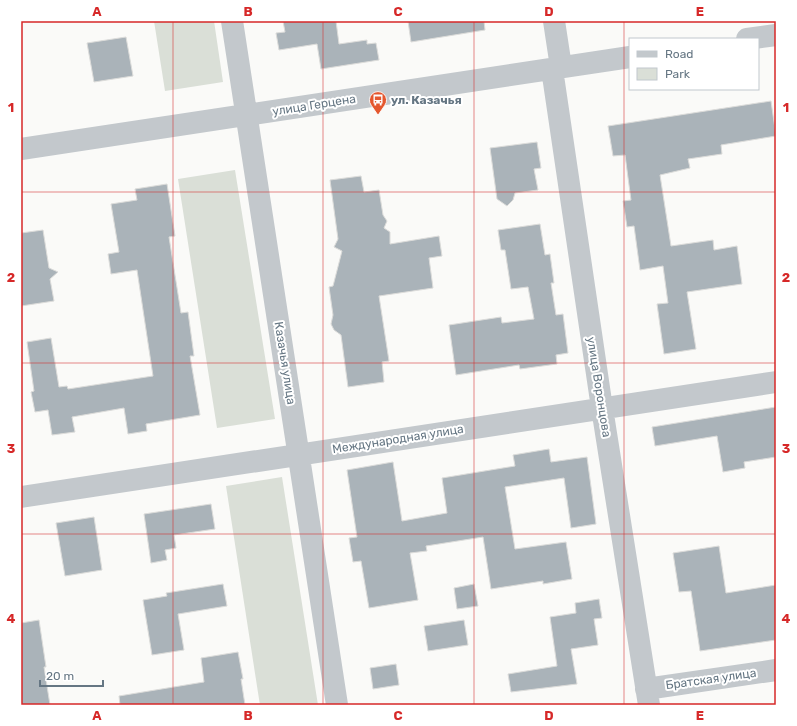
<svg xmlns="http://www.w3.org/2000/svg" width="797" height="726" font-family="Rubik,sans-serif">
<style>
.green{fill:#dadfd7}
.building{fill:#aab3b9;stroke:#dcdcda}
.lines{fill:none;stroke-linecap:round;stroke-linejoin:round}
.minor{stroke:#c3c8cc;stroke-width:22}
.grid{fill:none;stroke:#d62828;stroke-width:1;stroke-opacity:0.55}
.labels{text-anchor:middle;stroke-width:4;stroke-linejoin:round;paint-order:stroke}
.poi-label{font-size:12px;font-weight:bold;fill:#657683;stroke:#fff;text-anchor:start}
.street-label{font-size:12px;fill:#657683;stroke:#fff}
.neatline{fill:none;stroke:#d62828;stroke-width:1.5}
.grid-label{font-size:13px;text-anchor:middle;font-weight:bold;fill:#d62828}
</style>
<rect width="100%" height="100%" fill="#fafaf8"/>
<path class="green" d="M 154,21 L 214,21 L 223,82 L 165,91 Z
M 235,170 L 275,419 L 217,428 L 178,179 Z
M 282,477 L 318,705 L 260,705 L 259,699 L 226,486 Z"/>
<path class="building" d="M 283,21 L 336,21 L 339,44 L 367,40 L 367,44 L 376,43 L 379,60 L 321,69 L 317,44 L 279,50 L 276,33 L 285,32 Z
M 408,21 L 484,21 L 485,30 L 411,42 Z
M 126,37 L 133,76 L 94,82 L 87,43 Z
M 771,101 L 776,136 L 721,145 L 722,154 L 688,159 L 690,168 L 660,175 L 671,246 L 713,240 L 714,250 L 737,246 L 742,284 L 687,292 L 696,349 L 664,354 L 657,304 L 668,303 L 663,266 L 640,270 L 634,226 L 627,227 L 623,201 L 631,200 L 625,155 L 613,156 L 608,126 Z
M 537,142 L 541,168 L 534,169 L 538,190 L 515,193 L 513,200 L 507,206 L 497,199 L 490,148 Z
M 361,176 L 364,192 L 379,190 L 383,215 L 387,221 L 384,228 L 390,232 L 390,244 L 439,236 L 442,256 L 429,258 L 433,288 L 379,296 L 389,361 L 382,362 L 384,382 L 348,387 L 341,335 L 334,330 L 331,324 L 333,315 L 329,287 L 333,286 L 342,251 L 334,247 L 338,239 L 330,180 Z
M 167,184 L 175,236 L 169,237 L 181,313 L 188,312 L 194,356 L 190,356 L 200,415 L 146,424 L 147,431 L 128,434 L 124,408 L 72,417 L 75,432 L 52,435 L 48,410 L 35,412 L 31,392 L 34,391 L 27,342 L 51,338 L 59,387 L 67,386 L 68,389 L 153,376 L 137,270 L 111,274 L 108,254 L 119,252 L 111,204 L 137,200 L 135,189 Z
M 540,224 L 545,255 L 550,254 L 554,283 L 551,283 L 556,315 L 563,314 L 568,353 L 556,355 L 557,364 L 520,369 L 519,365 L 456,375 L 449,325 L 501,317 L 502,323 L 534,319 L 528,287 L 511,289 L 505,250 L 501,250 L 498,230 Z
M 43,230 L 49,268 L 58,272 L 50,279 L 54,301 L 21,306 L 21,233 Z
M 776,407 L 776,457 L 744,462 L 745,468 L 723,472 L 717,436 L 655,446 L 652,427 Z
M 549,449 L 551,462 L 587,457 L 596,524 L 571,528 L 564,478 L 505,487 L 515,549 L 566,542 L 572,579 L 543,584 L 543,581 L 491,589 L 483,537 L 426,546 L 427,551 L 410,553 L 418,600 L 369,608 L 361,561 L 353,562 L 349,538 L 357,537 L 347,470 L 393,462 L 402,521 L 447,513 L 442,478 L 515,466 L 513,455 Z
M 211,504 L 215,529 L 174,535 L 176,548 L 165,550 L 167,560 L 151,563 L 144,514 Z
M 94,517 L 102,570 L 65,576 L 56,523 Z
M 719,546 L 726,593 L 776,585 L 776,640 L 700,651 L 691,591 L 679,592 L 673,553 Z
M 223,584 L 227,606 L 178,614 L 184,650 L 152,655 L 143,600 L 167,596 L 166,593 Z
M 474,584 L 478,606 L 457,609 L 454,588 Z
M 599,599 L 602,618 L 594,619 L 598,645 L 571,649 L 577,684 L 511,692 L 508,674 L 557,666 L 550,617 L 576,613 L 575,603 Z
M 39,620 L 46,667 L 44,667 L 50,705 L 21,705 L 21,623 Z
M 464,620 L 468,645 L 428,651 L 424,626 Z
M 238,652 L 243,679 L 241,679 L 245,705 L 120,705 L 119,696 L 204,682 L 201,658 Z
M 396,664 L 399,685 L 373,689 L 370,668 Z"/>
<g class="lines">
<path class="minor" d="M 232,21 L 337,705
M 554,21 L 561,67
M 747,39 L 776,35
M 552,69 L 602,408 L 649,705
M 21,149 L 630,57
M 21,497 L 776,382
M 646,689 L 776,670"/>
</g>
<path class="grid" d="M 173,21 L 173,705M 323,21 L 323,705M 474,21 L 474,705M 624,21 L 624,705M 21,192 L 776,192M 21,363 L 776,363M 21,534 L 776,534"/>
<defs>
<g id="bus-pin" transform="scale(0.9)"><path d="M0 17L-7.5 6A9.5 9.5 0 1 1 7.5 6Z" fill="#e4572e" stroke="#fff"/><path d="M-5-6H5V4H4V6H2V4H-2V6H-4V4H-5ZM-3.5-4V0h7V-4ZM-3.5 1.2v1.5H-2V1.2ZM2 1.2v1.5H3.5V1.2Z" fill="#fff"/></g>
</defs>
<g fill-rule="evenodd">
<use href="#bus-pin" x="378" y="100"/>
</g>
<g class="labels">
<g class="poi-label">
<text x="391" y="104">ул. Казачья</text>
</g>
<g class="street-label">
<text transform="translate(314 105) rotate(-9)" y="4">улица Герцена</text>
<text transform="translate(285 363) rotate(81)" y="4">Казачья улица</text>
<text transform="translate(599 387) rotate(81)" y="4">улица Воронцова</text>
<text transform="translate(398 439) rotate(-9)" y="4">Международная улица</text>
<text transform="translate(711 679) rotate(-8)" y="4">Братская улица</text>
</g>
</g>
<rect width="797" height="726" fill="none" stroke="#ffffff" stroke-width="44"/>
<rect x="629" y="38" width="130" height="52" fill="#ffffff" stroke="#c1c8cd"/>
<rect x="637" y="51" width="20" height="6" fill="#c3c8cc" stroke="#c1c8cd"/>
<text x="665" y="58" font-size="12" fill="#657683">Road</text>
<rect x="637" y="68" width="20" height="12" fill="#dadfd7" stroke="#c1c8cd"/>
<text x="665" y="78" font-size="12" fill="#657683">Park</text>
<path d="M40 680v6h63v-6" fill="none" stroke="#657683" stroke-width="2"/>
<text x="46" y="680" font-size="12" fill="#657683" stroke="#ffffff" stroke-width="3" paint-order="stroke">20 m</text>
<rect x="22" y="22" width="753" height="682" class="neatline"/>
<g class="grid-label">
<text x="97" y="16">A</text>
<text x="248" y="16">B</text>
<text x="398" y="16">C</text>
<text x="549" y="16">D</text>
<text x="700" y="16">E</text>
<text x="11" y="112">1</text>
<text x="786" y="112">1</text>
<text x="11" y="282">2</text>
<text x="786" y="282">2</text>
<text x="11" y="453">3</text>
<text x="786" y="453">3</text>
<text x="11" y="623">4</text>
<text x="786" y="623">4</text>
<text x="97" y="720">A</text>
<text x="248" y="720">B</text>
<text x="398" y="720">C</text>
<text x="549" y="720">D</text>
<text x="700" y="720">E</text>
</g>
</svg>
